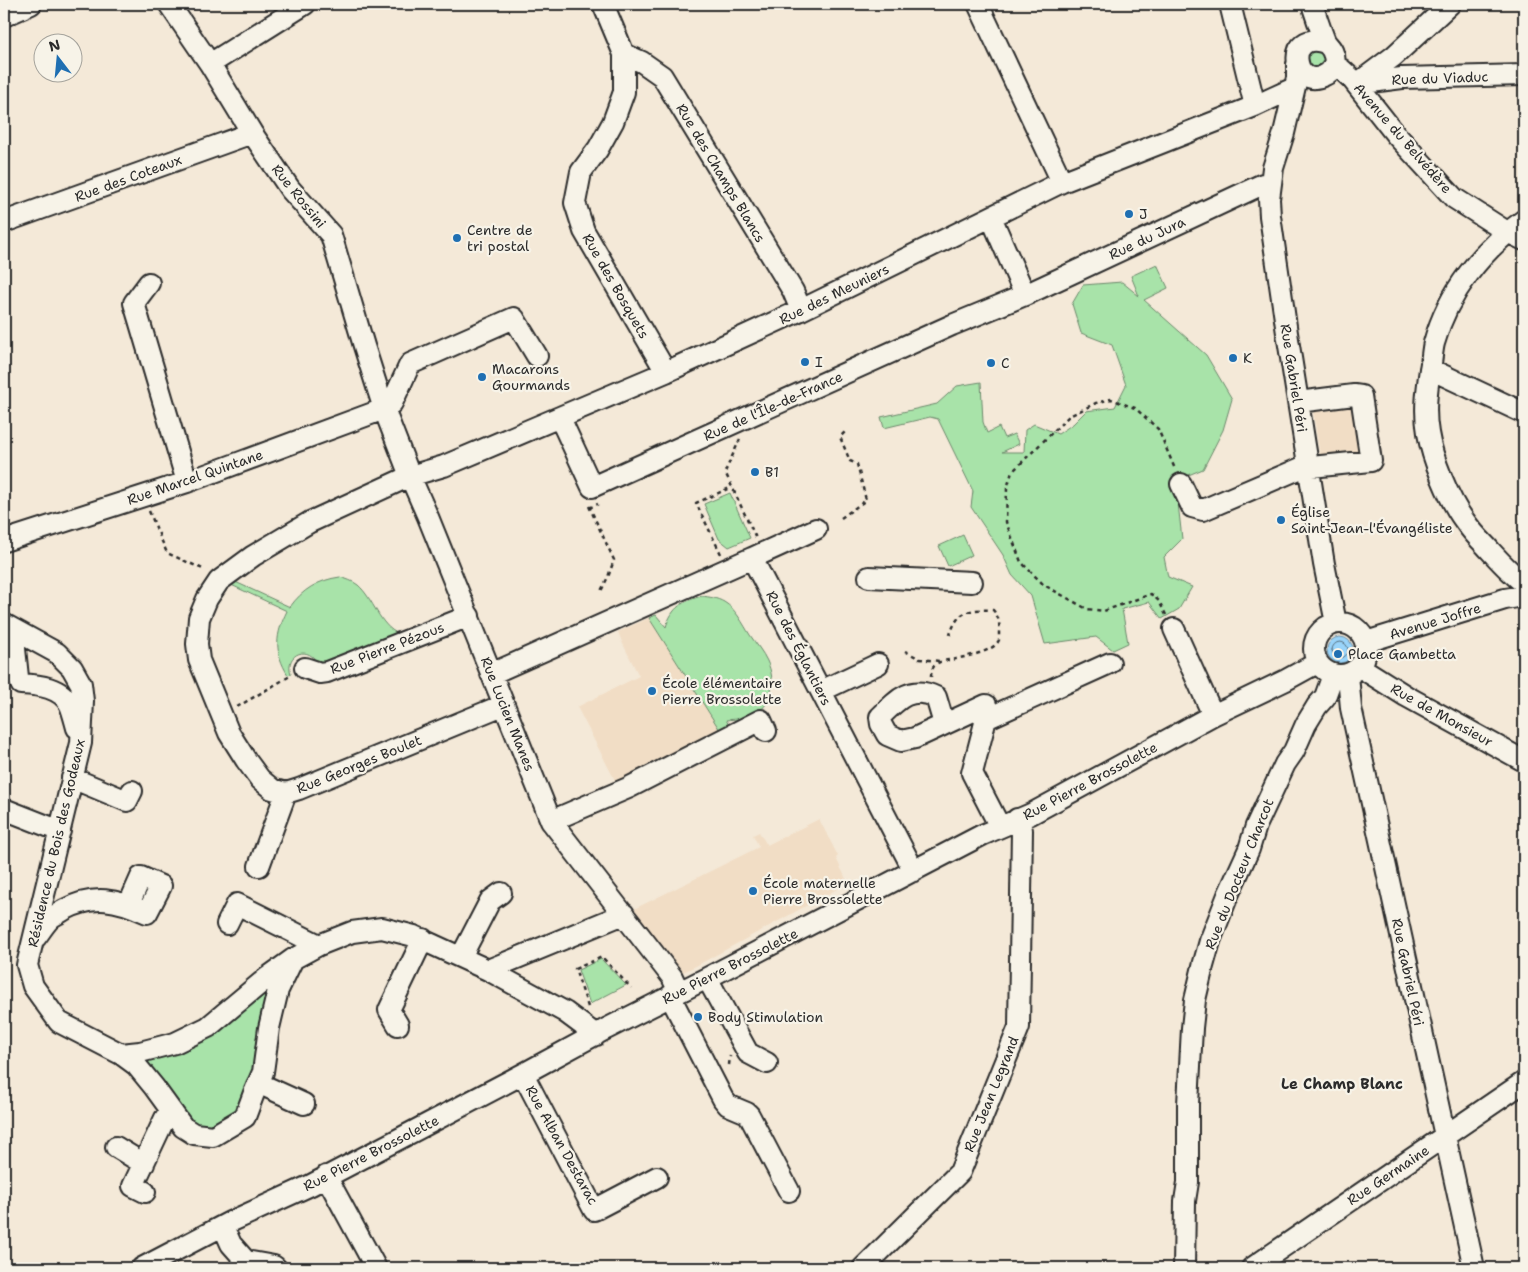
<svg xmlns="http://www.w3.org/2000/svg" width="1528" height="1272" font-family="'Shantell Sans',sans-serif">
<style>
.built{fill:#f1ddc5}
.green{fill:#a8e3a9;stroke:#6a876a}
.water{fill:#99d4fa;stroke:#6d90a7}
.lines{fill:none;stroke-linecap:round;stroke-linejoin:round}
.shore{stroke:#576f7e;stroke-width:1}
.minor-casing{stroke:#2b2b2b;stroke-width:24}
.path{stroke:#2b2b2b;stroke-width:2.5;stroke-dasharray:4 4;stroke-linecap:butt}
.minor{stroke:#f7f3e8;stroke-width:20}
.poi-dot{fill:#1f6fb2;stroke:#f7f3e8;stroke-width:2}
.labels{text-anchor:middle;stroke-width:4.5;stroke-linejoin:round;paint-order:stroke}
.street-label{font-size:14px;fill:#2b2b2b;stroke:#f7f3e8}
.poi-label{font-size:14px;fill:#2b2b2b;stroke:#f7f3e8;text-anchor:start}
.neighbourhood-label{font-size:15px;font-weight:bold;fill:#2b2b2b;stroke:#f7f3e8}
</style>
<rect width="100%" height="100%" fill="#f4e9d8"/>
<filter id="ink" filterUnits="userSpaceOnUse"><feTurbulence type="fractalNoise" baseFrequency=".02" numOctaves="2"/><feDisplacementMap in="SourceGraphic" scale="10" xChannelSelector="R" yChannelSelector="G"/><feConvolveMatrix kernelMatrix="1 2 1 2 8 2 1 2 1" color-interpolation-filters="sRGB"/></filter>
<g filter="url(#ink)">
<path class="built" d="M 1369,389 L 1380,462 L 1322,469 L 1311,397 Z
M 649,618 L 723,735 L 617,784 L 577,707 L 639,676 L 622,642 L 618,632 Z
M 819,819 L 838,856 L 836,858 L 848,883 L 694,967 L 672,977 L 624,914 L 759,847 L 753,835 L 759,832 L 767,845 Z"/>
<path class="green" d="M 1319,48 C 1325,56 1326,60 1318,67 L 1309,66 L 1304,54 Z
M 1157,264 L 1168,288 L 1144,300 L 1206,355 L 1232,399 L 1223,430 L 1203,469 L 1174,481 L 1178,503 L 1182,539 L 1164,557 L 1168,577 L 1192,587 L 1179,609 L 1162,619 L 1149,602 L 1122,609 L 1128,643 L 1113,650 L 1096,637 L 1045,644 L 1031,596 L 1012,575 L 1003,555 L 971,507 L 973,491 L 938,419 L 930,417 L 884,428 L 881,417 L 937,404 L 957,386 L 981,382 L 983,422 L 987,433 L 999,427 L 1004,438 L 1014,434 L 1019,444 L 1002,452 L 1024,452 L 1025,430 L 1034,424 L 1058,434 L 1073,424 L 1086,411 L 1115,407 L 1126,385 L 1112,345 L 1081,333 L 1072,304 L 1083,285 L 1122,282 L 1139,296 L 1131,276 Z
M 730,493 L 750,538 L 729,547 L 719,539 L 704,504 Z
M 963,535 L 972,555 L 948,566 L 939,546 Z
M 340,577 C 346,579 353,581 358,585 C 374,599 379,626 399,634 L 318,665 C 310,644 284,653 291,674 L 288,675 C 274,652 275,635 287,611 L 227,583 L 231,580 L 290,607 C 302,590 318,580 340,577 Z
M 702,596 C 709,597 717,598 724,602 C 736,609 743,624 750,635 C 756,644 763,652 767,661 C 776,680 774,705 753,715 C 745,719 735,719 726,720 L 732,730 L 723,735 L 649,618 L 656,615 L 666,627 C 672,607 683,601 702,596 Z
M 601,959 L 626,985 L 590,1004 L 578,970 Z
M 272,981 L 259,1071 L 239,1113 L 218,1129 L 192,1127 L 148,1070 L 149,1056 Z"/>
<path class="water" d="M1327 650a13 13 0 1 1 26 0a13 13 0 1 1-26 0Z"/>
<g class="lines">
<path class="shore" d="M1332 650a8 8 0 1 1 16 0a8 8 0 1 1-16 0Z"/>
<g class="minor-casing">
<path id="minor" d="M 169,4 L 210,64 L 252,133 L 290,189 L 331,235 L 364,346 L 384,409 L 410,476 L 428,517 L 551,821 L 672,977 L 679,992
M 603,4 L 624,54 L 624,92 L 613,122 L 598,149 L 581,172 L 575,203 L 584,231 L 666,372
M 978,4 L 1062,182
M 1230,4 L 1255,106
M 1312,4 C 1316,16 1320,29 1325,41 C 1327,45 1332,48 1333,53 C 1335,57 1335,61 1334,65 C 1332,70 1328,74 1323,76 C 1293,90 1284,29 1326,43
M 4,16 L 31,4
M 624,54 L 642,62 L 662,76 L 793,291 L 801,310
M 210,64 L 305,4
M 1297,64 L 1297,78 L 1284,133 L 1273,168 L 1269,199 L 1270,216 L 1287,333 L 1324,564 L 1336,623
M 1333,66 L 1341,69 L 1352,79 L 1397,136 L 1454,198 L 1507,232 L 1524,240
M 1358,83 L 1394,56 L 1450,4
M 1356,84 L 1402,78 L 1524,75
M 991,217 L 1025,295
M 1524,220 C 1482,250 1448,292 1434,343 C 1432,351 1432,360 1430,369 C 1427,390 1424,411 1428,433 C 1432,458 1449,500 1464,520 C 1470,529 1478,538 1486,546 C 1498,559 1510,573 1524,583
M 4,222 L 252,133
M 149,283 L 134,303 L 187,482
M 1430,369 L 1524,413
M 560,418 L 592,487 L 952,325 L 1025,295 L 1263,184 L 1271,184
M 1181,484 L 1192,507 L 1203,510 L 1301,468 L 1371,461 L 1361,396 L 1354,395 L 1298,402
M 4,541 L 187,482 L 384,409 L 392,403 L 410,364 L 514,318 L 537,356
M 752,558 L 816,529
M 869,577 L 972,582
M1314 649a26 26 0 1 1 52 0a26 26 0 1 1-52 0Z
M 4,624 L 57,653 L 72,668 L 81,684 L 83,701 L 81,743 L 27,965 L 33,986 L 59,1022 L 121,1054 L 140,1052 L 175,1043 L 208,1027 L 268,977 L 293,959 L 319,945 L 352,932 L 382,928 L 414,936 L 488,970 L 565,1012 L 596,1035
M 1174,629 L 1213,715
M 13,630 L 18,677 L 21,684 C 39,685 61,687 70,705 C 73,712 75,721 77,728
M 1366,642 L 1505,599 L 1524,596
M 1360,667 L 1406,696 L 1524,761
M 305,668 L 320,673 L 327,672 L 469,616
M 491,674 L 752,558 L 914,871
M 1348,675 L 1351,708 L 1474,1268
M 821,691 L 878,664
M 503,705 L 299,789 L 286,793 L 272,789 L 260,779 L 246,760 L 229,733 L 199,660 L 197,644 L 199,618 L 207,599 L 219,581 L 253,556 L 310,522 L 410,476 L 444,466 L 666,372 L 801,310 L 1062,182 L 1255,106 L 1294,88
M 944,724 L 936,697 C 911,685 898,699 880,717 L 881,724 L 887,735 L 901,741 L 915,738 L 986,705 L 986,719
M 72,778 L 127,801 L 132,791
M 4,809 L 60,831
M 551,821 L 628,788 L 761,720 L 766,731
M 1000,827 L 972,773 L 986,719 L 1110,663
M 259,866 L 286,793
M 227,924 L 237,904 L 319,945
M 36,937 C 41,931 45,923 51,918 C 54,915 60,913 64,910 C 94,894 117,899 147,913 L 161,886 L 141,877 L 129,904
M 461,957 L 490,901 L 501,893
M 488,970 L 624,914
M 707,978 L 748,1053 L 767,1063
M 670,996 L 723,1099 L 728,1105 L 747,1113 L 749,1115 L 789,1191
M 398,1025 L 389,1010 L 423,939
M 121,1054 L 136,1065 L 154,1087 L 183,1127 L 194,1134 L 213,1136 L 245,1117 L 254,1093 L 263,1072 L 269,1028 L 278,990 L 292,961
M 523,1074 L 594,1210 L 657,1177
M 258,1083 L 304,1104
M 116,1147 L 144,1164
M 326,1176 L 376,1268
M 145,1192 L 133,1186 L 165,1118 L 173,1113
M 223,1226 L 231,1244 L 246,1261 L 274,1266 L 276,1268
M 142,1268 L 230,1222 L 311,1185 L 523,1074 L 606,1029 L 707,978 L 982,835 L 1031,814 L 1213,715 L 1286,680 L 1317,663
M 863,1268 L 960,1172 L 1019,1027 L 1022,830 L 1017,819
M 1184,1268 L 1185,1201 L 1188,1182 L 1188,1104 L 1192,1028 L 1195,1000 L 1203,966 L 1210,941 L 1228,895 L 1249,849 L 1256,826 L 1285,764 L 1294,751 L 1306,724 L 1317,706 L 1325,697 L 1333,675
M 1252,1268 L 1524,1082"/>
</g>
<path class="path" d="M 740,439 L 725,472 L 756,538
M 589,506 L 614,560 L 608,577 L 601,591
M 589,508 L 598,504
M 149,511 L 167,553 L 205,570
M 841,518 L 866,500 L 857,464 L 850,461 L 840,437 L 845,432
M 721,554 L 696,503 L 732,487
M 1166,615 L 1159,601 L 1151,594 L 1104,611 L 1087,609 L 1044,585 L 1021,562 L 1006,522 L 1007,488 L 1012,472 L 1069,416 L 1096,403 L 1111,399 L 1135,408 L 1158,429 L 1175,469
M 905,651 L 920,659 L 939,661
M 931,677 C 931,660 944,661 956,659 C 967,656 994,652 999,640 C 999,640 999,633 999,632 C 1000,624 999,617 993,610 C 969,609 958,610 950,635
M 237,707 L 290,676
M 588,1007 L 575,969 L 602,957 L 631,988
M 729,1065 L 730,1056"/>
<use href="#minor" class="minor"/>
</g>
</g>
<g class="poi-dot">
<circle cx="1129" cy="214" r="5"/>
<circle cx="457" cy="238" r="5"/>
<circle cx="1233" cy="358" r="5"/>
<circle cx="805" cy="362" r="5"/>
<circle cx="991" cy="363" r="5"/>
<circle cx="482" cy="377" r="5"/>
<circle cx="755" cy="472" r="5"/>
<circle cx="1281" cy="520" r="5"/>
<circle cx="1338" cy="654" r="5"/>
<circle cx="652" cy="691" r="5"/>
<circle cx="753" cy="891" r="5"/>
<circle cx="698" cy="1017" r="5"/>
</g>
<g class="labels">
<g class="street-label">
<text transform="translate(1440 78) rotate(-2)" y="5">Rue du Viaduc</text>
<text transform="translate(1403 138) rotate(49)" y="5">Avenue du Belvédère</text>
<text transform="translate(721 173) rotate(59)" y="5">Rue des Champs Blancs</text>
<text transform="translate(128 178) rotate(-20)" y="5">Rue des Coteaux</text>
<text transform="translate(299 196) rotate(51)" y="5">Rue Rossini</text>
<text transform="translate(1147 238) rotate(-25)" y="5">Rue du Jura</text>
<text transform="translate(616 286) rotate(60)" y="5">Rue des Bosquets</text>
<text transform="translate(834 294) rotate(-26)" y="5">Rue des Meuniers</text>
<text transform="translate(1294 378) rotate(81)" y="5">Rue Gabriel Péri</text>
<text transform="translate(773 406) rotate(-24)" y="5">Rue de l'Île-de-France</text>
<text transform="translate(195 477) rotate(-19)" y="5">Rue Marcel Quintane</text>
<text transform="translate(1435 621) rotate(-17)" y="5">Avenue Joffre</text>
<text transform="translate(387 648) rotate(-21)" y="5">Rue Pierre Pézous</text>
<text transform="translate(799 648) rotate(63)" y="5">Rue des Églantiers</text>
<text transform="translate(508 714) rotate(68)" y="5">Rue Lucien Manes</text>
<text transform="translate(1442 715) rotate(29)" y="5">Rue de Monsieur</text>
<text transform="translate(359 764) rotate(-22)" y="5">Rue Georges Boulet</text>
<text transform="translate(1090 781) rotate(-28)" y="5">Rue Pierre Brossolette</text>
<text transform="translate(56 843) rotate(-77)" y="5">Résidence du Bois des Godeaux</text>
<text transform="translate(1239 874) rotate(-68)" y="5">Rue du Docteur Charcot</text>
<text transform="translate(730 966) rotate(-27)" y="5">Rue Pierre Brossolette</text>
<text transform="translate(1408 972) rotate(78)" y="5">Rue Gabriel Péri</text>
<text transform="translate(991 1094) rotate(-68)" y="5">Rue Jean Legrand</text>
<text transform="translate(562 1145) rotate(61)" y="5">Rue Alban Destarac</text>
<text transform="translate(371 1153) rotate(-27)" y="5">Rue Pierre Brossolette</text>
<text transform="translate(1388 1175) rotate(-34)" y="5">Rue Germaine</text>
</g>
<g class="poi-label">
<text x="1139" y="219">J</text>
<text x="467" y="235">Centre de<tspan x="467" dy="16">tri postal</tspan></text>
<text x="1243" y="363">K</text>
<text x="815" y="367">I</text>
<text x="1001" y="368">C</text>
<text x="492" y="374">Macarons<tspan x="492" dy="16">Gourmands</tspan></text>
<text x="765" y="477">B1</text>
<text x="1291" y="517">Église<tspan x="1291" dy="16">Saint-Jean-l'Évangéliste</tspan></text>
<text x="1348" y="659">Place Gambetta</text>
<text x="662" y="688">École élémentaire<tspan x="662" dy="16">Pierre Brossolette</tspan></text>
<text x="763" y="888">École maternelle<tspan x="763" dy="16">Pierre Brossolette</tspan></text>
<text x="708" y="1022">Body Stimulation</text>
</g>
<g class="neighbourhood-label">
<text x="1342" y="1089">Le Champ Blanc</text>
</g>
</g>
<rect width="1528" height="1272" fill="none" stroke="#f7f3e8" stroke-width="20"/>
<rect x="10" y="10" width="1508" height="1252" fill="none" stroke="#2b2b2b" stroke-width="2" filter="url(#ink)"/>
<g transform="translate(58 58) rotate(344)"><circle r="24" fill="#f7f3e8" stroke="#a5a39c"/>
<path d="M0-4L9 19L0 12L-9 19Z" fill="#1f6fb2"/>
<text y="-8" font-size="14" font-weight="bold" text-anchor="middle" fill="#2b2b2b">N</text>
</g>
</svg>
